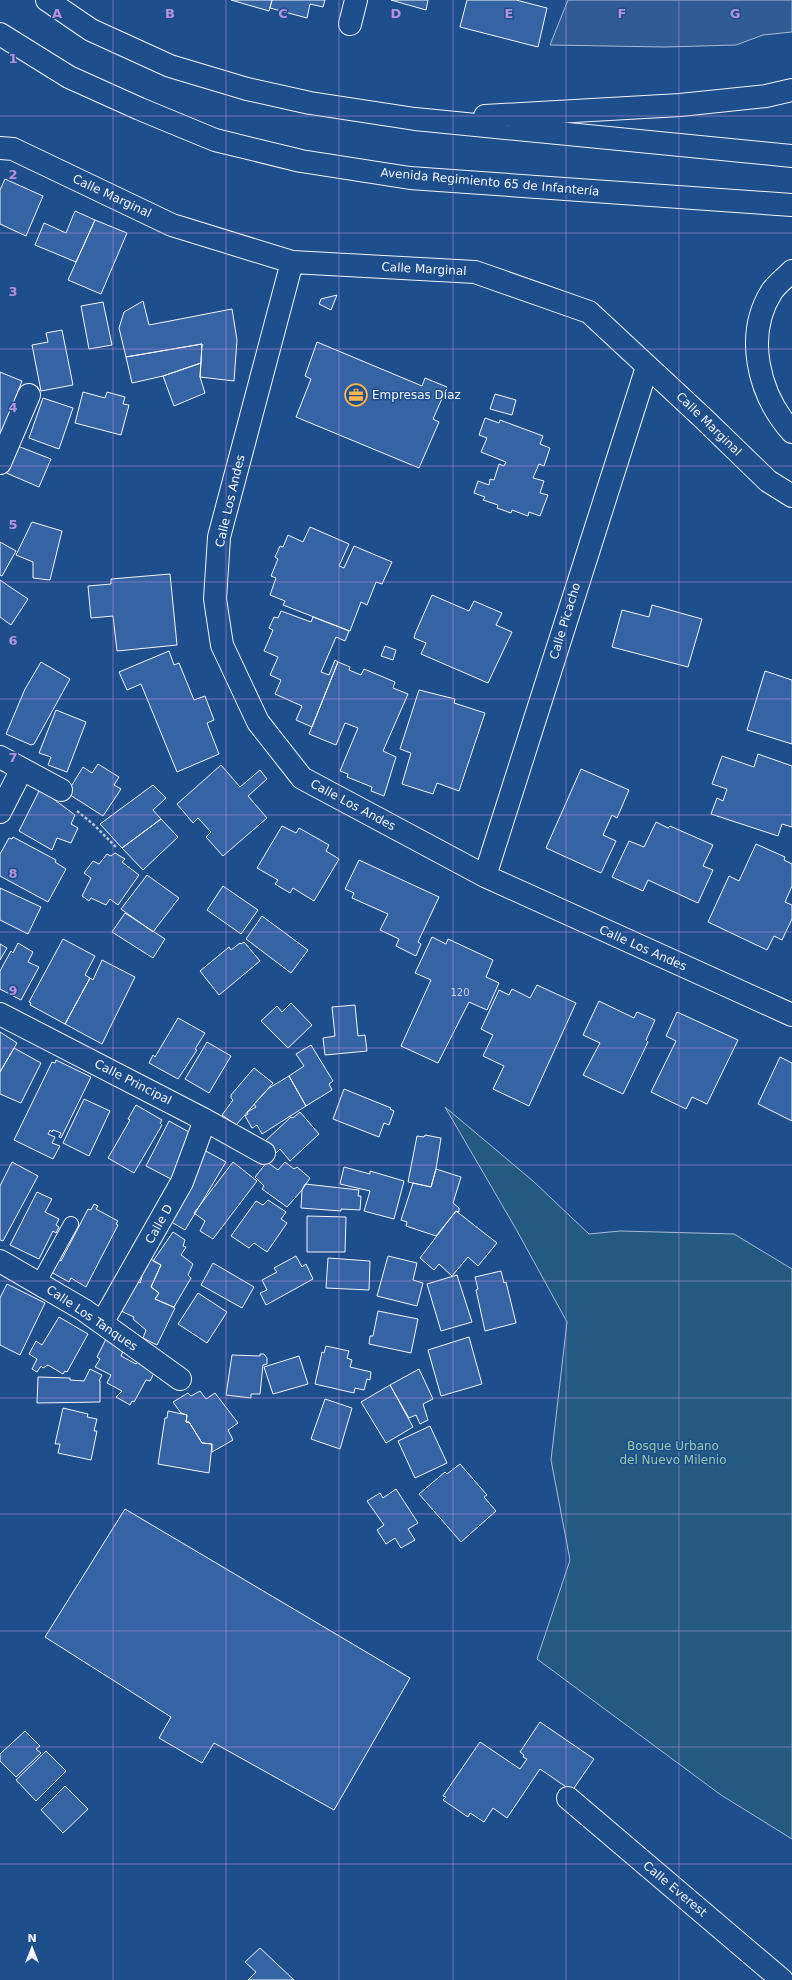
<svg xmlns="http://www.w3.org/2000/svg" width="792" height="1980" font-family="'DejaVu Sans',sans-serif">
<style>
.green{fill:#245a82;stroke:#a8bbd7}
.parking{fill:#305b95;stroke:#a8bbd7}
.building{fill:#3563a3;stroke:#f2f6ff}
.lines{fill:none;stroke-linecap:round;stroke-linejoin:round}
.service-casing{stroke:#f2f6ff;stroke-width:16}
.minor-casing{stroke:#f2f6ff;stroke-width:24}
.trunk-casing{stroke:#f2f6ff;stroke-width:24}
.path{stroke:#b3c4dc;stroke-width:2.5;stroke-dasharray:3 2;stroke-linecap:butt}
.service{stroke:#1f4e8c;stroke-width:14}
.minor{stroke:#1f4e8c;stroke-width:22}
.trunk{stroke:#1f4e8c;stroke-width:22}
.grid{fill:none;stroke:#b691df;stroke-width:1;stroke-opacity:0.55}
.labels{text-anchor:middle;stroke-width:3;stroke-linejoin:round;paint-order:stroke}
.number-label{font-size:10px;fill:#c3d1e8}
.street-label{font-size:12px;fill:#f2f6ff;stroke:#1f4e8c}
.poi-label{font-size:12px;fill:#f2f6ff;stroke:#1f4e8c;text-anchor:start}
.park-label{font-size:12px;fill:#97c8a6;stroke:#1f4e8c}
.grid-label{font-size:13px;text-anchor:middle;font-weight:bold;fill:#b691df;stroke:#1f4e8c;stroke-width:3;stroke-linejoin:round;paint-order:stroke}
</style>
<rect width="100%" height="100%" fill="#1f4e8c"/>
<path class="green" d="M 445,1107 L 533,1181 L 589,1234 L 620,1231 L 734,1234 L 792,1269 L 792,1839 L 721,1795 L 537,1659 L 570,1560 L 551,1460 L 567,1322 L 516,1229 Z"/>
<path class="parking" d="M 568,0 L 792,0 L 792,32 L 763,35 L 736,45 L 665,47 L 550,45 Z"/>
<path class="building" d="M 231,0 L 272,0 L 269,11 Z
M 272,0 L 325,0 L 323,7 L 310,4 L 307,18 L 270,8 Z
M 391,0 L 428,0 L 426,10 Z
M 467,0 L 516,0 L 547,8 L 538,47 L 460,27 Z
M 5,179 L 43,196 L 26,236 L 0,224 L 0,190 Z
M 75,211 L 95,220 L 76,262 L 35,245 L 44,223 L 66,233 Z
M 95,220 L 127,233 L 101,294 L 68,280 Z
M 337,295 L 331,310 L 319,304 L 321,299 Z
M 143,301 L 149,325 L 232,309 L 237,340 L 234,381 L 200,377 L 202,344 L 126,357 L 119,328 L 124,312 Z
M 103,302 L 112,345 L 89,349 L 81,306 Z
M 62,330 L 73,385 L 41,391 L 32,345 L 48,342 L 46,333 Z
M 317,342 L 422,386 L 425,378 L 447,387 L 433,419 L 439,422 L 419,468 L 296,417 L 311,379 L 305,376 Z
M 202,344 L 201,363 L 163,376 L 132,383 L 126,357 Z
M 201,363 L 200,377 L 205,393 L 174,406 L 163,376 Z
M 0,372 L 22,381 L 0,438 Z
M 83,392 L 105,398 L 107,392 L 125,397 L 123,404 L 129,405 L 121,435 L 75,423 Z
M 495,394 L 516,400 L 512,415 L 490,409 Z
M 43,398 L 73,408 L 59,449 L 29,438 Z
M 485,418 L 499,423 L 500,420 L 543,436 L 540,444 L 550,448 L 544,466 L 539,464 L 533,478 L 544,481 L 540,493 L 548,495 L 540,516 L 529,512 L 528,516 L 512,510 L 511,513 L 497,508 L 498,505 L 483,500 L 485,497 L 474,493 L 478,481 L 489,485 L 490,479 L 494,480 L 499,464 L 504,466 L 506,462 L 481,452 L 487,438 L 479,435 Z
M 15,445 L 51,459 L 39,487 L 4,472 Z
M 32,522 L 62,531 L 50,580 L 33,578 L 33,562 L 16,555 Z
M 310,527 L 349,544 L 339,566 L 344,568 L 354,546 L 392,562 L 382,584 L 376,582 L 367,605 L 361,602 L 350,631 L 283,605 L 285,601 L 270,595 L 276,578 L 271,576 L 278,559 L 275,557 L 280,546 L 283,547 L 288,535 L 303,542 Z
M 0,542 L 16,551 L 2,576 L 0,575 Z
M 170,574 L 177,645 L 117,651 L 113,616 L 91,618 L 88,586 L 111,584 L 111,579 Z
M 0,580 L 28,599 L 11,625 L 0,617 Z
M 432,595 L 469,611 L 474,601 L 502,613 L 496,625 L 512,632 L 488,683 L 421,654 L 426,643 L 414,638 L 415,634 Z
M 652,605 L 702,619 L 688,667 L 612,647 L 622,610 L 649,617 Z
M 281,611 L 311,622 L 313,617 L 349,631 L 345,641 L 336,637 L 321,672 L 329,675 L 335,660 L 338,662 L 312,727 L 296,720 L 302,706 L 275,694 L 281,680 L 270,675 L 278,657 L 264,651 L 273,630 L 269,628 L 274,617 L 278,618 Z
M 385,646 L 396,650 L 393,660 L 381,656 Z
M 169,651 L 174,665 L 179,663 L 194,700 L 205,696 L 214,720 L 207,723 L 219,754 L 177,772 L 141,684 L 127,690 L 119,672 Z
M 41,662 L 70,679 L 34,744 L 31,745 L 6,734 L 25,689 Z
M 338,662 L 350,667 L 349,670 L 361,675 L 364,669 L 395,682 L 393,688 L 408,694 L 383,751 L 396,757 L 384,796 L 371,791 L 372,787 L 347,777 L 348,774 L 340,771 L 358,728 L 345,723 L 336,745 L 309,734 Z
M 765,671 L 792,680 L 792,744 L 747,730 Z
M 419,690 L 455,699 L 454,703 L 485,713 L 459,791 L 437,783 L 433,794 L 402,784 L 411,753 L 400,749 Z
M 56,710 L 86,722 L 67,772 L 48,765 L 51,757 L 39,753 Z
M 758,754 L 792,766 L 792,827 L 782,824 L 778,836 L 711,814 L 717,798 L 723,801 L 727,789 L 712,784 L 722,756 L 754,767 Z
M 98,764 L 119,777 L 114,785 L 121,789 L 103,816 L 67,793 L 83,767 L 92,773 Z
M 221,765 L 240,787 L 260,770 L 267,779 L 248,796 L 267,818 L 223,856 L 206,837 L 211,832 L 198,818 L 193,823 L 177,804 Z
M 581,769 L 629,790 L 617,818 L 612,815 L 603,835 L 616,841 L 601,873 L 546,848 Z
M 153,785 L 166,798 L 153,810 L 161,819 L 122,848 L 100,824 Z
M 40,789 L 75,815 L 71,824 L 78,828 L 71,843 L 57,838 L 52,850 L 19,831 Z
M 161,819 L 178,837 L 143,870 L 122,848 Z
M 656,822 L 668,828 L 670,826 L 713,845 L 703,866 L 713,870 L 698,903 L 648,880 L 643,891 L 612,877 L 629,841 L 644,847 Z
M 282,826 L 296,833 L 299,828 L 329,845 L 326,851 L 339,859 L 314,901 L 293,888 L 290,893 L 275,884 L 278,880 L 257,868 Z
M 13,837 L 56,860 L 55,862 L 66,869 L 48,902 L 0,876 L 0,854 L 9,838 L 12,839 Z
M 756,844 L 785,857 L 784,860 L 792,864 L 792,886 L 785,902 L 792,905 L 792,919 L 782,940 L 774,936 L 767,950 L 708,922 L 729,876 L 739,881 Z
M 115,853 L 125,859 L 122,862 L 139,875 L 118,905 L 110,899 L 106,905 L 91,898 L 89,901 L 82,896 L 91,878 L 84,873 L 93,861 L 99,864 L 107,854 L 111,856 Z
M 359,860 L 439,897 L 418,942 L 421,944 L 416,956 L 396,946 L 399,939 L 380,930 L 388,914 L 352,898 L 354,893 L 345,889 Z
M 147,875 L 179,898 L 153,932 L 121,909 Z
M 223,886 L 258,910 L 241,934 L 207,910 Z
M 0,888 L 41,907 L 28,934 L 0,920 Z
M 125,913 L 165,939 L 153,958 L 112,932 Z
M 262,916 L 308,950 L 291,973 L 246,939 Z
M 432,937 L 446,944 L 448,939 L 493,960 L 486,977 L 499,983 L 487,1010 L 469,1002 L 438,1063 L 401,1046 L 431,980 L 415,973 Z
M 63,939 L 95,956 L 85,975 L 90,978 L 65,1024 L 30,1005 L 31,1003 L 29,1002 Z
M 244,942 L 260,961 L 219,995 L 200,971 L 229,947 L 231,950 L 240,943 L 241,944 Z
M 18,943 L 33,952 L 28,962 L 39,967 L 21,1000 L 0,989 L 0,971 L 11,951 L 13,953 Z
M 0,944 L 7,948 L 0,960 Z
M 102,960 L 135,977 L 102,1044 L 65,1024 L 90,978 L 93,980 Z
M 537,985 L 576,1003 L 529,1106 L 493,1089 L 504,1066 L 483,1056 L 493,1035 L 481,1029 L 499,990 L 509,995 L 512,989 L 530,998 Z
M 599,1001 L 634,1018 L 637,1012 L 655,1020 L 646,1040 L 648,1042 L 623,1094 L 583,1075 L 600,1043 L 583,1035 Z
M 291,1003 L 312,1025 L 288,1048 L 261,1021 L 277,1006 L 282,1012 Z
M 355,1005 L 358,1036 L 365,1035 L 367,1051 L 325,1055 L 323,1038 L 335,1036 L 332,1007 Z
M 677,1012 L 738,1040 L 707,1104 L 692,1097 L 686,1109 L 651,1092 L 676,1041 L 666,1036 Z
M 178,1018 L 205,1033 L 195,1049 L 197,1050 L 178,1079 L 149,1063 L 153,1055 L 155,1057 Z
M 0,1032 L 17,1043 L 0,1072 Z
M 207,1042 L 231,1056 L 209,1093 L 185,1079 Z
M 311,1045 L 333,1081 L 329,1084 L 332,1090 L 306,1106 L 289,1076 L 304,1066 L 296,1054 Z
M 14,1048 L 41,1063 L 21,1103 L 0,1094 L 0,1072 Z
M 780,1057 L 792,1063 L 792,1121 L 758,1104 Z
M 56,1060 L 91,1077 L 61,1138 L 59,1137 L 61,1133 L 53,1130 L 52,1132 L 50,1130 L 48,1134 L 55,1137 L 52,1143 L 60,1146 L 53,1159 L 14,1140 L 52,1062 L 55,1063 Z
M 254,1068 L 273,1083 L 236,1125 L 222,1115 L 233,1100 L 231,1098 L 231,1095 Z
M 289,1076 L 306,1106 L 262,1134 L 257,1125 L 252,1128 L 245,1116 L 248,1114 L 247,1112 L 256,1107 L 254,1104 L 269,1088 Z
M 344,1089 L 391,1108 L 390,1109 L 394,1111 L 389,1125 L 384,1123 L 379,1137 L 333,1119 Z
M 84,1099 L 110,1111 L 89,1156 L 63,1143 Z
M 136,1105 L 162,1120 L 160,1123 L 162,1125 L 134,1173 L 108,1158 L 130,1120 L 128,1119 Z
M 300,1112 L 319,1134 L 290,1161 L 280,1149 L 275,1154 L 264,1142 L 291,1117 L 293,1118 Z
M 169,1121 L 198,1137 L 173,1180 L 146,1166 Z
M 425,1135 L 441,1138 L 436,1169 L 431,1187 L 408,1182 L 417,1136 L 424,1137 Z
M 204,1150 L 226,1162 L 185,1230 L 168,1220 Z
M 12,1162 L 38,1176 L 3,1241 L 0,1240 L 0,1186 Z
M 233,1162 L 257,1181 L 213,1239 L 200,1231 L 205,1221 L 194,1213 Z
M 267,1162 L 278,1170 L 285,1162 L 294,1169 L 297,1167 L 310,1178 L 302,1190 L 287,1207 L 262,1189 L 264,1186 L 255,1177 Z
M 344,1167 L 370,1174 L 370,1171 L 404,1181 L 394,1219 L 364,1211 L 370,1191 L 340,1184 Z
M 436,1169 L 461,1177 L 453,1203 L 459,1208 L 459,1212 L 456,1211 L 436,1236 L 406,1226 L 407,1222 L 401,1220 L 413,1183 L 431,1187 Z
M 305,1184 L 359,1190 L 358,1196 L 361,1196 L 360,1210 L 341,1209 L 341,1211 L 301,1208 L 302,1190 Z
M 37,1192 L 52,1199 L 45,1212 L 59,1219 L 56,1225 L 59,1227 L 56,1233 L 53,1231 L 39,1259 L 10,1245 Z
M 268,1200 L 286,1212 L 281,1219 L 287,1223 L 267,1252 L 254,1243 L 249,1248 L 231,1236 L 256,1201 L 263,1205 Z
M 94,1204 L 98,1206 L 96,1209 L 118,1221 L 116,1224 L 118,1225 L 86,1287 L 71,1278 L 69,1282 L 51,1272 L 57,1259 L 61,1261 L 88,1209 L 91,1210 Z
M 456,1211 L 497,1243 L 478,1266 L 468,1257 L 452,1276 L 439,1264 L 434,1270 L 420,1258 Z
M 307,1216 L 346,1217 L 345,1252 L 307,1252 Z
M 173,1232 L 185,1240 L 183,1246 L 186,1247 L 181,1255 L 193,1264 L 188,1275 L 191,1278 L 174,1307 L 155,1299 L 159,1293 L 151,1287 L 161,1265 L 153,1261 Z
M 296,1256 L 302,1267 L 306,1264 L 313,1279 L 266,1305 L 260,1293 L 267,1290 L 262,1280 L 277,1272 L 274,1268 Z
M 388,1256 L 417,1263 L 413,1280 L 423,1283 L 417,1306 L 377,1296 Z
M 328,1258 L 370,1261 L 369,1290 L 326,1288 Z
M 151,1259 L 161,1265 L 151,1287 L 159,1293 L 155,1299 L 175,1308 L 157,1345 L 143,1338 L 146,1330 L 133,1319 L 134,1317 L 121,1311 L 134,1281 L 140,1283 L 142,1277 L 141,1275 Z
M 213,1263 L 254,1287 L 242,1308 L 201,1285 Z
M 501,1271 L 504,1283 L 506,1282 L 516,1323 L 485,1331 L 476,1290 L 478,1289 L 475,1277 Z
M 457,1275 L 472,1322 L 441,1331 L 427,1284 Z
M 7,1284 L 45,1303 L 20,1355 L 0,1345 L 0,1298 Z
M 198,1293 L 227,1312 L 207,1343 L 178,1324 Z
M 378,1311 L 418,1319 L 411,1353 L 369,1344 L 370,1336 L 373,1336 Z
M 59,1317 L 88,1334 L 67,1372 L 65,1371 L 63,1374 L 48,1365 L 43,1368 L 41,1366 L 37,1372 L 32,1369 L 37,1359 L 29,1354 L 36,1341 L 42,1345 Z
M 469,1337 L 482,1384 L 441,1396 L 428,1350 Z
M 106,1339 L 124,1349 L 121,1356 L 136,1364 L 138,1362 L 155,1371 L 150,1381 L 146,1380 L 134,1402 L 132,1401 L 130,1405 L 116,1397 L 122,1391 L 107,1383 L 111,1375 L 95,1367 L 100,1359 L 97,1357 Z
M 326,1346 L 349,1351 L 347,1358 L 352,1360 L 350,1367 L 371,1372 L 370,1380 L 367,1379 L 364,1390 L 355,1388 L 354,1393 L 315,1384 L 322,1352 L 324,1353 Z
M 260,1354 L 264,1354 L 267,1358 L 267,1364 L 263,1365 L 260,1394 L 251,1394 L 251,1398 L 226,1395 L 232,1355 L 260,1356 Z
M 299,1356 L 308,1384 L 273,1394 L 264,1367 Z
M 90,1369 L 102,1375 L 99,1381 L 100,1381 L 100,1402 L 37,1403 L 38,1377 L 70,1378 L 70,1380 L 84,1381 Z
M 419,1369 L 433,1399 L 423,1404 L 428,1420 L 420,1424 L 416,1415 L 409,1418 L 390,1385 Z
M 390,1385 L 413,1427 L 386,1443 L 361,1402 Z
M 200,1391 L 206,1399 L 215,1393 L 238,1423 L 228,1430 L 233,1440 L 212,1452 L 212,1444 L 202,1443 L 189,1422 L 186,1422 L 187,1415 L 181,1413 L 173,1402 L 188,1393 L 191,1396 Z
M 325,1399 L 352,1408 L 340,1449 L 311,1439 Z
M 63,1408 L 88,1414 L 87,1417 L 97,1419 L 94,1431 L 97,1431 L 91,1460 L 58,1453 L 60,1444 L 55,1444 Z
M 168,1411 L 187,1415 L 186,1422 L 189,1422 L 202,1443 L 212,1444 L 209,1473 L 158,1464 L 165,1418 L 167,1418 Z
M 430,1426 L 447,1463 L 415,1478 L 398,1441 Z
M 460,1464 L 487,1495 L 484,1497 L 496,1511 L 461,1542 L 419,1494 L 445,1472 L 447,1474 Z
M 396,1489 L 418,1523 L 408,1529 L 415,1540 L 401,1548 L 395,1538 L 386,1544 L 377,1530 L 384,1525 L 367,1501 L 380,1493 L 383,1498 Z
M 125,1509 L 410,1678 L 334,1810 L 214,1743 L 202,1763 L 159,1738 L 171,1717 L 45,1637 Z
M 540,1722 L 594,1759 L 572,1791 L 540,1769 L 507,1818 L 493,1808 L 484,1822 L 470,1813 L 468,1817 L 443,1800 L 446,1797 L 443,1796 L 480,1742 L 520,1769 L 527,1759 L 523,1757 L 524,1755 L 520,1752 Z
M 25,1731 L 40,1746 L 36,1749 L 41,1753 L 16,1777 L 0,1761 L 0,1754 Z
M 46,1751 L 66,1771 L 36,1801 L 16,1780 Z
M 65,1786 L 88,1809 L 63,1833 L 41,1810 Z
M 260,1948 L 294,1980 L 248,1980 L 256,1972 L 245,1962 Z"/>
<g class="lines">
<g class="service-casing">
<path id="service" d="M 39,1282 L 71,1224"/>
</g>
<g class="minor-casing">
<path id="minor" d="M 350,24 L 356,0
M 0,148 L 13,149 L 172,225 L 292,262 L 475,272 L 589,312 L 703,418 L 768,481 L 792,496
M 292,262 L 219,537 L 215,599 L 222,645 L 258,722 L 302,778 L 485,876 L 792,1015
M 0,463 L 29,395
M 0,757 L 61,790
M 0,812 L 22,769
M 485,876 L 647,367
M 0,1014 L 205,1120 L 264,1153
M 0,1261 L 84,1310 L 180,1379
M 102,1323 L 182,1182 L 205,1120
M 568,1798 L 782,1980"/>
</g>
<g class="trunk-casing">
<path id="trunk" d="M 47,0 L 91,30 L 170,66 L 247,89 L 310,103 L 415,119 L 792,156
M 0,34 L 69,77 L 140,109 L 215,140 L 301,161 L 410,178 L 792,205
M 485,116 L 680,105 L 766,96 L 792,90
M 792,271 C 786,277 777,284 772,291 C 744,335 758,394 792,432"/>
</g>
<path class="path" d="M 77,811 L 93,824 L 117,848"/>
<use href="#service" class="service"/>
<use href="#minor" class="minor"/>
<use href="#trunk" class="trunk"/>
</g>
<path class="grid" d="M 113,0 L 113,1980M 226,0 L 226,1980M 339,0 L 339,1980M 453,0 L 453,1980M 566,0 L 566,1980M 679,0 L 679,1980M 0,116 L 792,116M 0,233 L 792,233M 0,349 L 792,349M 0,466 L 792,466M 0,582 L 792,582M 0,699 L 792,699M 0,815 L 792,815M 0,932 L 792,932M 0,1048 L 792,1048M 0,1165 L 792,1165M 0,1281 L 792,1281M 0,1398 L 792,1398M 0,1514 L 792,1514M 0,1631 L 792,1631M 0,1747 L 792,1747M 0,1864 L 792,1864"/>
<defs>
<g id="office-ring" transform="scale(1.15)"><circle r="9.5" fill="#1f4e8c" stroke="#ffb74d" stroke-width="1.5"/><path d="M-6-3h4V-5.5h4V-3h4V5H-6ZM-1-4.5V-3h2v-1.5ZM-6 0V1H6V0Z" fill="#ffb74d"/></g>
</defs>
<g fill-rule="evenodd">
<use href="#office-ring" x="356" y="395"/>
</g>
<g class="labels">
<g class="number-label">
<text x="460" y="996">120</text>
</g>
<g class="street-label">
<text transform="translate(490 182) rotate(5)" y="4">Avenida Regimiento 65 de Infantería</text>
<text transform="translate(112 196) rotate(25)" y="4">Calle Marginal</text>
<text transform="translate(424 269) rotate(3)" y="4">Calle Marginal</text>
<text transform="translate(709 424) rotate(44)" y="4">Calle Marginal</text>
<text transform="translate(230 501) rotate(-77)" y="4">Calle Los Andes</text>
<text transform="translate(565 621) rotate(-73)" y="4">Calle Picacho</text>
<text transform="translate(353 805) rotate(28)" y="4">Calle Los Andes</text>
<text transform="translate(643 948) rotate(24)" y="4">Calle Los Andes</text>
<text transform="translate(133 1082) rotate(27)" y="4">Calle Principal</text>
<text transform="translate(159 1224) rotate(-61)" y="4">Calle D</text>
<text transform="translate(92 1318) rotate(34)" y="4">Calle Los Tanques</text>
<text transform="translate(675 1889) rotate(40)" y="4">Calle Everest</text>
</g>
<g class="poi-label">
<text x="372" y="399">Empresas Díaz</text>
</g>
<g class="park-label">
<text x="673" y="1450">Bosque Urbano<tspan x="673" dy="14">del Nuevo Milenio</tspan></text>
</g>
</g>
<g class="grid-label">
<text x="57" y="18">A</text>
<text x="170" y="18">B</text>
<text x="283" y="18">C</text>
<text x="396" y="18">D</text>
<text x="509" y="18">E</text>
<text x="622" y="18">F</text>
<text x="735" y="18">G</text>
<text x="13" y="63">1</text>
<text x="13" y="179">2</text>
<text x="13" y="296">3</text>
<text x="13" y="412">4</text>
<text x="13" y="529">5</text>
<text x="13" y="645">6</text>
<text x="13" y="762">7</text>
<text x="13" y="878">8</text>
<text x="13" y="995">9</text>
</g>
<g transform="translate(32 1948)" stroke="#1f4e8c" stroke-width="3" paint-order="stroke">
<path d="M0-3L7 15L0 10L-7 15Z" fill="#f2f6ff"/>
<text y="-6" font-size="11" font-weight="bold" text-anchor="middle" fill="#f2f6ff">N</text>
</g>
</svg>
